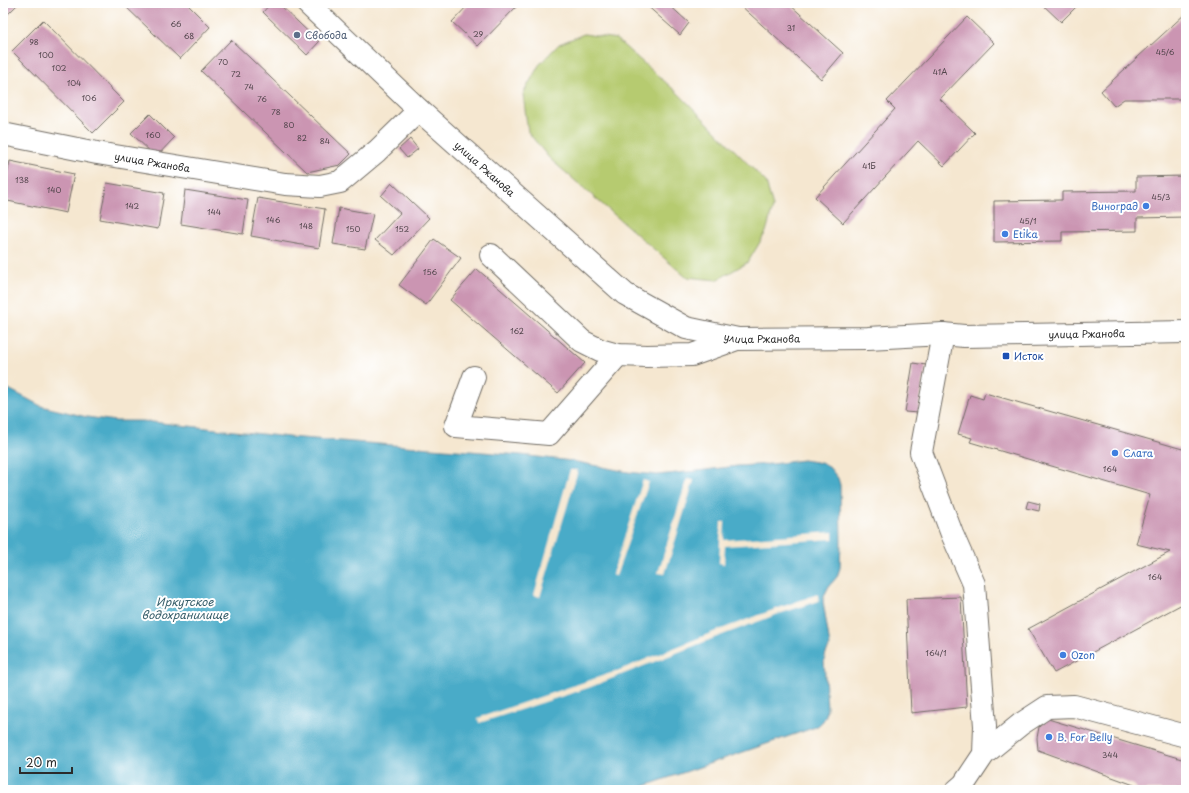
<svg xmlns="http://www.w3.org/2000/svg" width="1189" height="793" font-family="'Playpen Sans',sans-serif">
<style>
.green{fill:#b6cb6f;stroke:#707b4d}
.water{fill:#49abc8;stroke:#3a6b7a}
.pier{fill:#f5e7d0}
.building{fill:#cb95b2}
.lines{fill:none;stroke-linecap:round;stroke-linejoin:round}
.minor-casing{stroke:#726d65;stroke-width:24}
.minor{stroke:#fff;stroke-width:22}
.service-dot{fill:#5c6f8a;stroke:#fff;stroke-width:1.5}
.shop-dot{fill:#3f7fe0;stroke:#fff;stroke-width:1.5}
.transit-dot{fill:#1a4fb4;stroke:#fff;stroke-width:1.5}
.labels{text-anchor:middle;stroke-width:4;stroke-linejoin:round;paint-order:stroke}
.number-label{font-size:8px;fill:#53464d}
.service-label{font-size:10px;fill:#4e5e75;stroke:#fff;text-anchor:start}
.street-label{font-size:10px;fill:#2b2b2b;stroke:#fff}
.shop-label{font-size:10px;fill:#366cbe;stroke:#fff;text-anchor:start}
.transit-label{font-size:10px;fill:#164399;stroke:#fff;text-anchor:start}
.water-label{font-size:11px;font-style:italic;fill:#375e6a;stroke:#fff}
</style>
<rect width="100%" height="100%" fill="#fff"/>
<filter id="ink" filterUnits="userSpaceOnUse"><feTurbulence type="fractalNoise" baseFrequency=".025" numOctaves="2"/><feDisplacementMap in="SourceGraphic" scale="8" xChannelSelector="R" yChannelSelector="G"/><feConvolveMatrix kernelMatrix="1 2 1 2 8 2 1 2 1" color-interpolation-filters="sRGB"/></filter>
<filter id="wash" filterUnits="userSpaceOnUse"><feTurbulence type="fractalNoise" baseFrequency=".012" numOctaves="4" result="noise"/><feDisplacementMap in="SourceGraphic" scale="16" xChannelSelector="R" yChannelSelector="G"/><feGaussianBlur stdDeviation="0.9" result="paint"/><feColorMatrix in="noise" values="0 0 0 0 0 0 0 0 0 0 0 0 0 0 0 0 0 1.4 0 .05"/><feComposite in="paint" operator="in"/></filter>
<g filter="url(#wash)">
<rect width="100%" height="100%" fill="#f5e7d0"/>
<path class="green" d="M 584,34 L 616,39 L 679,94 L 766,182 L 773,207 L 766,232 L 748,262 L 717,280 L 686,277 L 549,158 L 528,132 L 523,94 L 539,65 L 559,44 Z"/>
<path class="water" d="M 3,386 L 41,406 L 87,417 L 116,421 L 143,421 L 289,437 L 521,455 L 572,461 L 628,472 L 657,475 L 697,471 L 737,466 L 772,464 L 803,460 L 816,462 L 824,464 L 829,467 L 838,478 L 840,485 L 841,543 L 840,568 L 837,577 L 829,586 L 825,594 L 823,601 L 830,646 L 826,653 L 824,660 L 827,707 L 826,715 L 823,721 L 819,725 L 813,728 L 633,790 L 3,790 Z"/>
<path class="pier" d="M 570,470 L 578,470 L 540,597 L 534,595 Z
M 687,479 L 694,480 L 665,574 L 658,573 Z
M 643,480 L 649,482 L 616,576 L 612,575 Z
M 721,522 L 725,522 L 724,540 L 833,532 L 833,539 L 725,546 L 724,564 L 719,563 Z
M 818,594 L 819,601 L 778,614 L 714,638 L 588,688 L 479,723 L 478,718 L 617,671 L 716,631 L 773,610 Z"/>
<g id="blocks">
<path class="building" d="M 3,3 L 19,3 L 3,19 Z
M 122,3 L 186,3 L 210,27 L 180,59 Z
M 271,3 L 278,3 L 319,42 L 307,55 L 263,12 Z
M 470,3 L 520,3 L 478,46 L 452,22 Z
M 644,3 L 667,3 L 689,23 L 680,35 Z
M 738,3 L 788,3 L 843,53 L 821,79 Z
M 1041,3 L 1080,3 L 1061,22 Z
M 1186,13 L 1186,99 L 1124,99 L 1114,106 L 1101,91 Z
M 967,17 L 994,43 L 940,99 L 975,133 L 944,166 L 918,141 L 843,223 L 815,197 L 895,109 L 887,101 Z
M 43,20 L 124,102 L 93,133 L 12,51 Z
M 231,40 L 351,154 L 340,165 L 307,172 L 201,71 Z
M 150,114 L 174,138 L 156,157 L 131,133 Z
M 410,139 L 418,149 L 407,158 L 399,149 Z
M 10,161 L 74,174 L 66,213 L 3,200 L 3,194 Z
M 1186,176 L 1186,217 L 1137,218 L 1137,231 L 1062,232 L 1062,241 L 994,242 L 994,201 L 1062,200 L 1062,192 L 1136,191 L 1136,177 Z
M 107,183 L 164,193 L 158,229 L 100,219 Z
M 392,183 L 429,218 L 394,255 L 375,240 L 400,213 L 381,196 Z
M 185,190 L 248,200 L 243,234 L 181,224 Z
M 258,198 L 325,209 L 319,248 L 251,236 Z
M 339,208 L 373,214 L 365,249 L 333,244 Z
M 434,239 L 461,258 L 426,305 L 399,285 Z
M 477,269 L 585,363 L 558,393 L 450,300 Z
M 913,363 L 926,365 L 918,413 L 905,412 Z
M 985,393 L 1186,450 L 1186,602 L 1054,673 L 1028,629 L 1170,552 L 1136,544 L 1150,495 L 970,442 L 972,438 L 958,434 L 970,395 L 983,399 Z
M 1028,501 L 1040,504 L 1039,511 L 1026,508 Z
M 961,597 L 967,707 L 911,713 L 906,599 Z
M 1048,719 L 1185,760 L 1186,762 L 1186,790 L 1138,790 L 1134,785 L 1038,750 L 1037,738 L 1039,727 Z"/>
</g>
</g>
<g filter="url(#ink)">
<use href="#blocks" fill-opacity="0" stroke="#726d65" stroke-width="1"/>
<g class="lines">
<g class="minor-casing">
<g id="minor">
<path id="s1" d="M 307,3 L 419,110 L 625,294 L 686,328 L 738,339 L 868,338 L 943,334 L 964,336 L 1186,332"/>
<path id="s2" d="M 3,134 L 97,153 L 285,184 L 320,186 L 340,182 L 377,151 L 419,110"/>
<path d="M 491,255 L 582,341 L 600,350 L 618,355 L 647,356 L 692,355 L 737,339"/>
<path d="M 943,334 L 921,452 L 952,534 L 974,584 L 985,726 L 984,754 L 964,784 L 957,790"/>
<path d="M 474,377 L 456,426 L 549,434 L 618,355"/>
<path d="M 984,754 L 1021,724 L 1047,707 L 1074,706 L 1186,736"/>
</g>
</g>
<use href="#minor" class="minor"/>
</g>
</g>
<circle class="service-dot" cx="297" cy="35" r="4"/>
<g class="shop-dot">
<circle cx="1146" cy="206" r="4"/>
<circle cx="1005" cy="234" r="4"/>
<circle cx="1115" cy="453" r="4"/>
<circle cx="1063" cy="655" r="4"/>
<circle cx="1049" cy="737" r="4"/>
</g>
<rect class="transit-dot" x="1002" y="352" width="8" height="8" rx="2"/>
<g class="labels">
<g class="number-label">
<text x="176" y="27">66</text>
<text x="791" y="31">31</text>
<text x="478" y="37">29</text>
<text x="189" y="39">68</text>
<text x="34" y="45">98</text>
<text x="1165" y="55">45/6</text>
<text x="46" y="58">100</text>
<text x="223" y="65">70</text>
<text x="59" y="71">102</text>
<text x="940" y="75">41А</text>
<text x="236" y="77">72</text>
<text x="74" y="86">104</text>
<text x="249" y="90">74</text>
<text x="89" y="101">106</text>
<text x="262" y="102">76</text>
<text x="276" y="115">78</text>
<text x="289" y="128">80</text>
<text x="153" y="138">160</text>
<text x="302" y="141">82</text>
<text x="325" y="144">84</text>
<text x="869" y="169">41Б</text>
<text x="22" y="183">138</text>
<text x="54" y="193">140</text>
<text x="1161" y="200">45/3</text>
<text x="132" y="209">142</text>
<text x="214" y="215">144</text>
<text x="273" y="223">146</text>
<text x="1028" y="224">45/1</text>
<text x="306" y="229">148</text>
<text x="353" y="232">150</text>
<text x="402" y="232">152</text>
<text x="430" y="275">156</text>
<text x="517" y="334">162</text>
<text x="1110" y="472">164</text>
<text x="1155" y="580">164</text>
<text x="936" y="656">164/1</text>
<text x="1110" y="758">344</text>
</g>
<g class="service-label">
<text x="305" y="39">Свобода</text>
</g>
<g class="street-label">
<text dy="4" stroke="none"><textPath href="#s2" startOffset="152">улица Ржанова</textPath></text>
<text dy="4" stroke="none"><textPath href="#s1" startOffset="243">улица Ржанова</textPath></text>
<text dy="4" stroke="none"><textPath href="#s1" startOffset="903">улица Ржанова</textPath></text>
<text dy="4" stroke="none"><textPath href="#s1" startOffset="578">улица Ржанова</textPath></text>
</g>
<g class="shop-label">
<text x="1138" y="210" text-anchor="end">Виноград</text>
<text x="1013" y="238">Etika</text>
<text x="1123" y="457">Слата</text>
<text x="1071" y="659">Ozon</text>
<text x="1057" y="741">B. For Belly</text>
</g>
<g class="transit-label">
<text x="1014" y="360">Исток</text>
</g>
<g class="water-label">
<text x="185" y="606">Иркутское<tspan x="185" dy="13">водохранилище</tspan></text>
</g>
</g>
<rect width="1189" height="793" fill="none" stroke="#fff" stroke-width="16"/>
<path d="M20 767v6h52v-6" fill="none" stroke="#2b2b2b" stroke-width="2"/>
<text x="26" y="767" font-size="12" fill="#2b2b2b" stroke="#ffffff" stroke-width="3" paint-order="stroke">20 m</text>
</svg>
